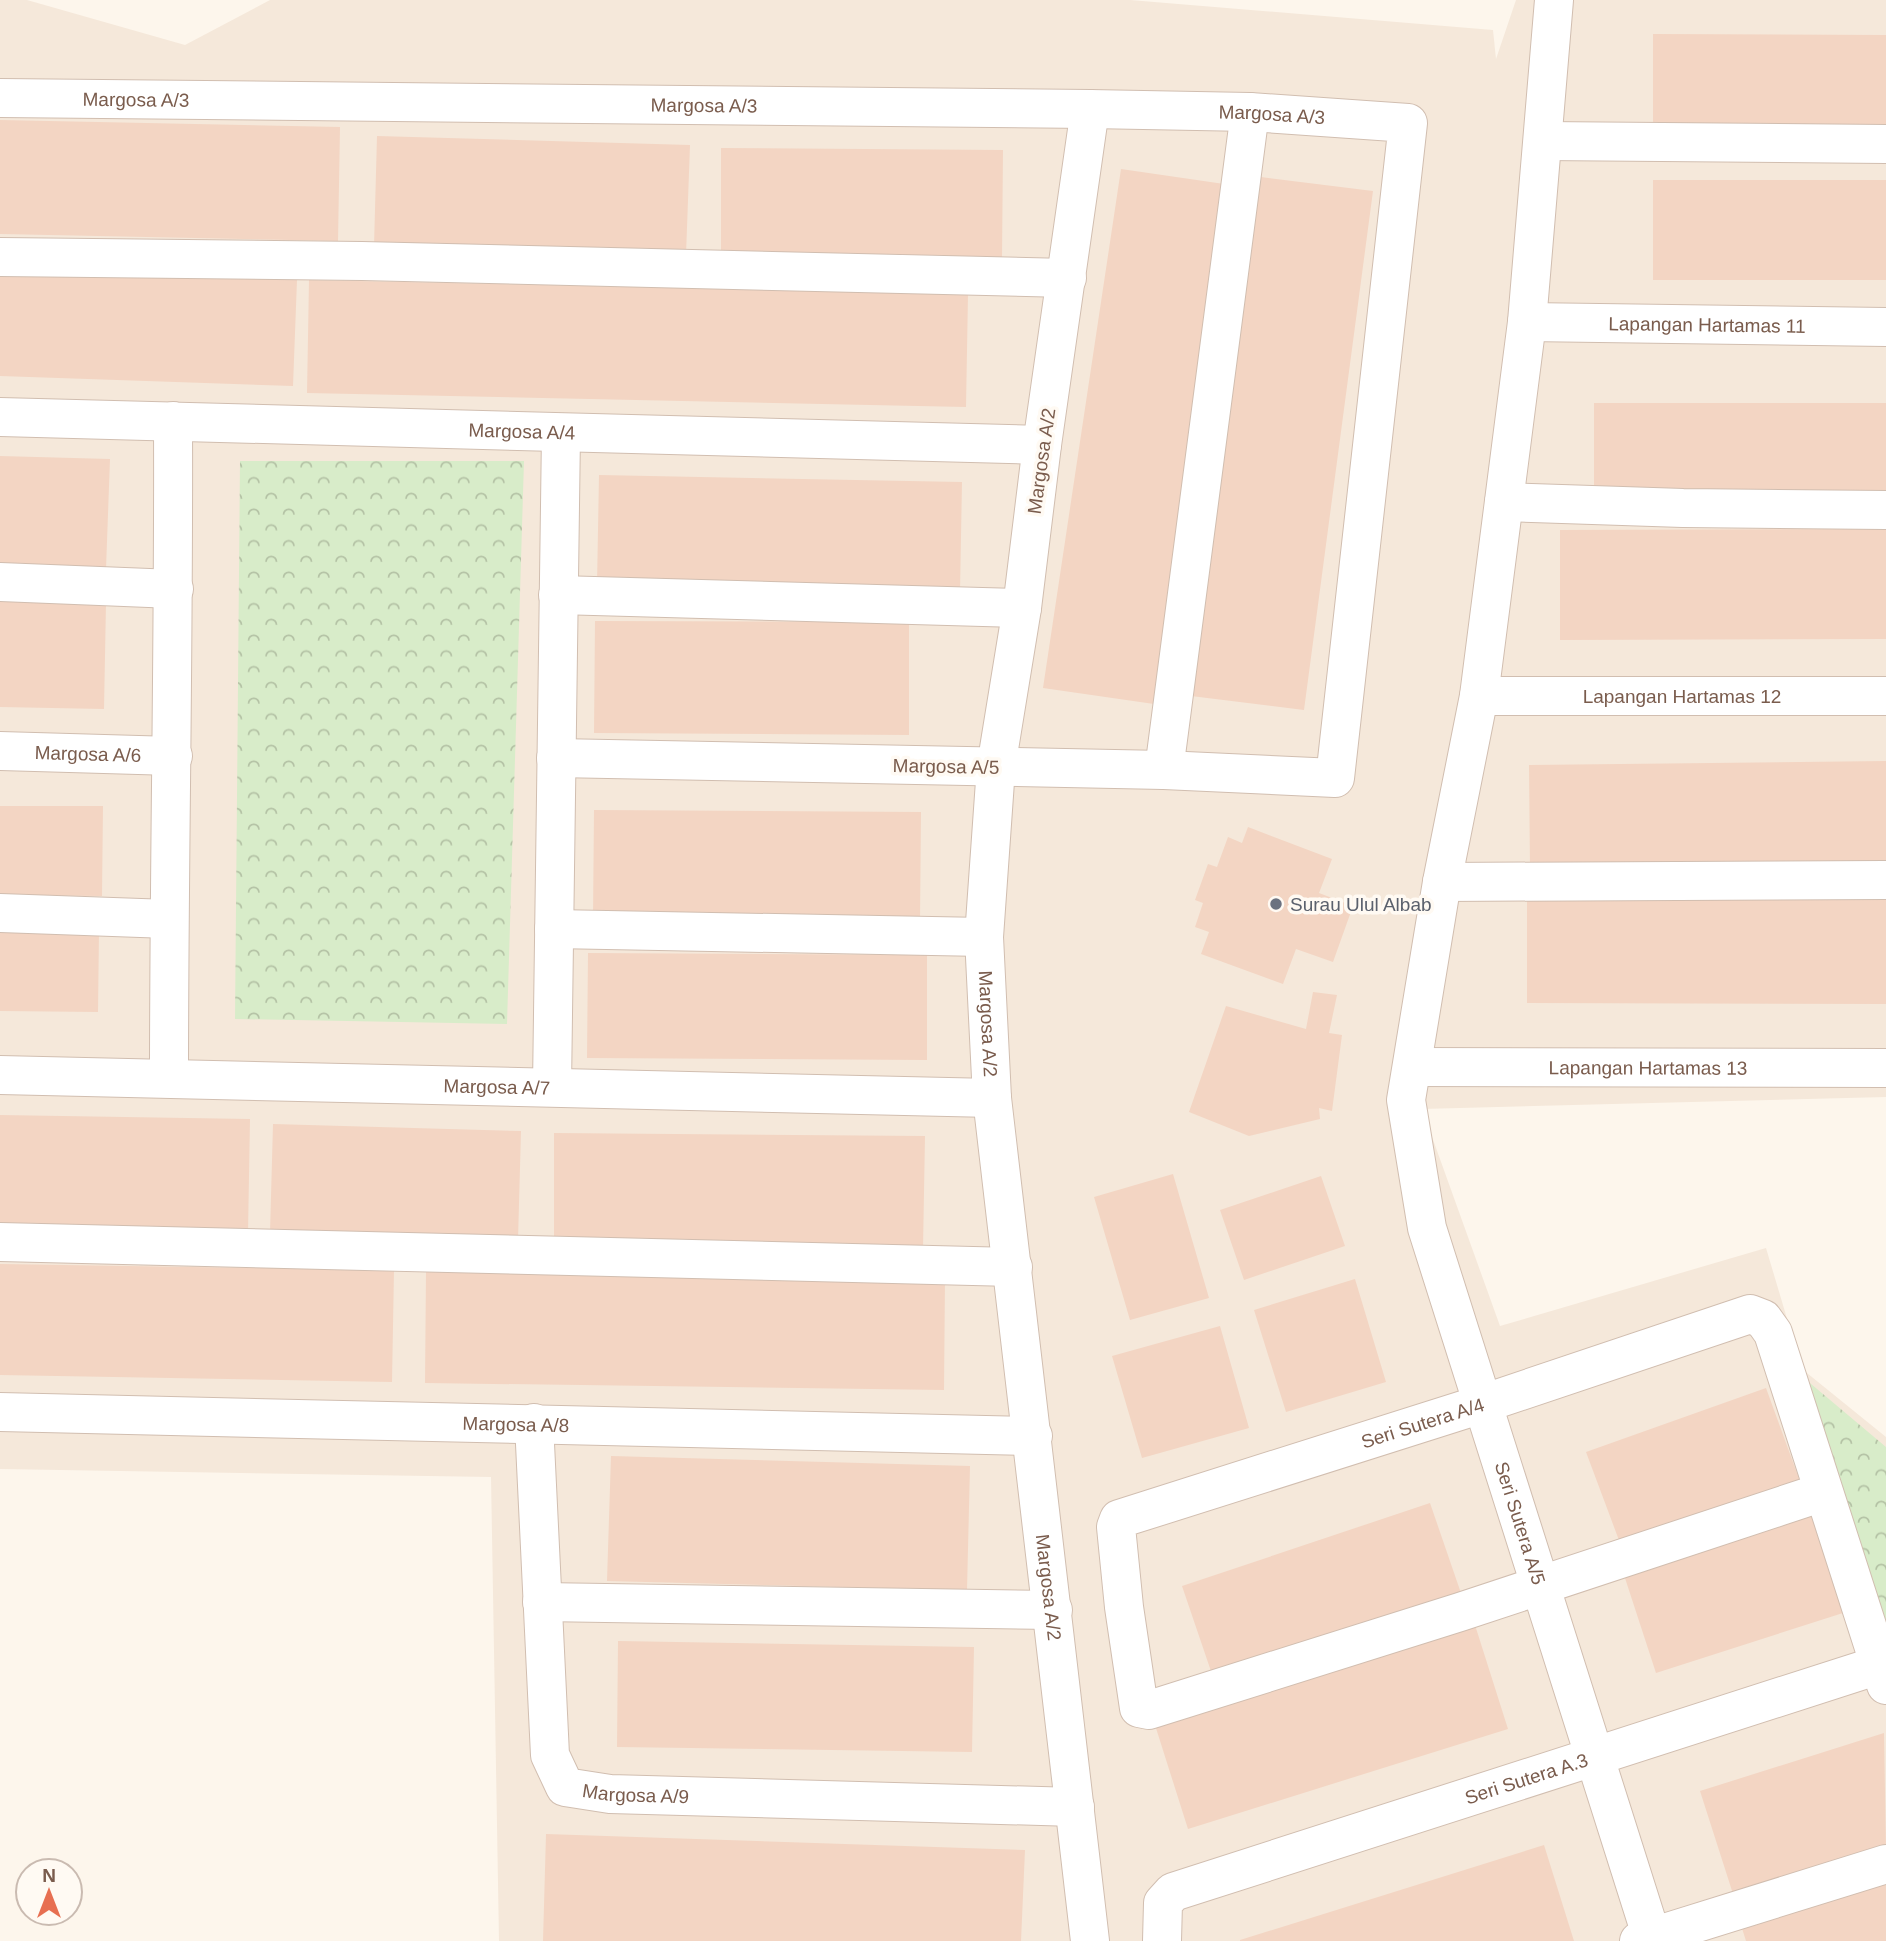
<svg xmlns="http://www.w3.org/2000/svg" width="1886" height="1941" font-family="Arial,sans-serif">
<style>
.residential{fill:#f5e8da}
.forest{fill:url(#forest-crowns)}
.building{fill:#f3d5c3}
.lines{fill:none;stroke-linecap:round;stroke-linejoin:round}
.minor-casing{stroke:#d1beb0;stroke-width:40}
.minor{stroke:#fff;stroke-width:38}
.worship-dot{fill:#6b7280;stroke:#fffaf3;stroke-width:2.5}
.labels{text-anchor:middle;stroke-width:7;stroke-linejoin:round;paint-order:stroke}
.street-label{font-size:19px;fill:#7a5c4d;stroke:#fffaf3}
.worship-label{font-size:19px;fill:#5b616d;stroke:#fffaf3;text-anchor:start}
</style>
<defs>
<pattern id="forest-crowns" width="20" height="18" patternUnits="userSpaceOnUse" patternTransform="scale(1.75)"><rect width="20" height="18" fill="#d8ecc9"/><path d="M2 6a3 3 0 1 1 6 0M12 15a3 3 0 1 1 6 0" fill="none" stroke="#b4c2a5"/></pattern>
</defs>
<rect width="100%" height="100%" fill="#fdf6ec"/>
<path class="residential" d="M 0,0 L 27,0 L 185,45 L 270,0 L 1130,0 L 1493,30 L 1496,59 L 1516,0 L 1886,0 L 1886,1097 L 1422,1109 L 1500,1326 L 1766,1248 L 1802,1369 L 1886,1437 L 1886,1941 L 499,1941 L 491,1477 L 0,1469 Z"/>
<path class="forest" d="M 240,461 L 524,461 L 507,1024 L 235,1019 Z
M 1798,1373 L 1886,1447 L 1886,1662 Z"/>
<path class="building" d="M 1653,34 L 1886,35 L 1886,129 L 1653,128 Z
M 0,120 L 340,127 L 338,241 L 0,234 Z
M 377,136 L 690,145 L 686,255 L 374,246 Z
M 721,148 L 1003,150 L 1002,259 L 721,257 Z
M 1121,169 L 1231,185 L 1154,704 L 1043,688 Z
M 1261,177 L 1373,191 L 1304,710 L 1191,696 Z
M 1653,180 L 1886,180 L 1886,280 L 1653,280 Z
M 0,270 L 297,280 L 293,386 L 0,376 Z
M 309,280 L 968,294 L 966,407 L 307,393 Z
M 1594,403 L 1886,403 L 1886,498 L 1594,498 Z
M 0,456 L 110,459 L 106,569 L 0,566 Z
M 599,475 L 962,482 L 960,592 L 597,585 Z
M 1886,529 L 1886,639 L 1560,640 L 1560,530 Z
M 0,600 L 106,603 L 104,709 L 0,707 Z
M 595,621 L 909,622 L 909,735 L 594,733 Z
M 1886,761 L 1886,864 L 1530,869 L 1529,765 Z
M 0,806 L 103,806 L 102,896 L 0,895 Z
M 594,810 L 921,812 L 920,921 L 593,919 Z
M 1248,827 L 1332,859 L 1319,893 L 1353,906 L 1333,962 L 1296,949 L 1283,984 L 1201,954 L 1209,932 L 1195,927 L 1203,903 L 1195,900 L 1208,864 L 1217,867 L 1228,837 L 1242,843 Z
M 1527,896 L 1886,897 L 1886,1004 L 1527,1003 Z
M 0,930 L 99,931 L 98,1012 L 0,1011 Z
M 588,953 L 927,955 L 927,1060 L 587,1058 Z
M 1313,992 L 1337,995 L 1329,1033 L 1342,1035 L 1332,1111 L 1319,1108 L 1320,1119 L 1249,1136 L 1189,1112 L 1226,1006 L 1306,1029 Z
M 0,1115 L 250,1119 L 248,1233 L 0,1229 Z
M 273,1124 L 521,1131 L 518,1240 L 270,1233 Z
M 554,1133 L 925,1136 L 923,1249 L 554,1246 Z
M 1173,1174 L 1209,1298 L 1130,1320 L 1094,1197 Z
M 1321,1176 L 1345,1246 L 1244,1280 L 1220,1210 Z
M 0,1264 L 394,1270 L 392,1382 L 0,1375 Z
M 426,1272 L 945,1279 L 944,1390 L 425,1383 Z
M 1355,1279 L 1386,1382 L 1286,1412 L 1254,1310 Z
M 1220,1326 L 1249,1428 L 1142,1458 L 1112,1356 Z
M 1766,1388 L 1802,1487 L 1623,1551 L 1586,1452 Z
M 611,1456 L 970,1466 L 967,1590 L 607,1581 Z
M 1430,1503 L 1463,1599 L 1215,1683 L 1182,1586 Z
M 1811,1515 L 1843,1613 L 1656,1673 L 1624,1575 Z
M 1475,1625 L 1508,1729 L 1188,1829 L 1155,1725 Z
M 618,1641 L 974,1647 L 972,1752 L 617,1747 Z
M 1884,1733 L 1886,1849 L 1734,1897 L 1700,1791 Z
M 546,1834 L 1025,1850 L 1021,1941 L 543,1941 Z
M 1544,1845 L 1574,1941 L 1240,1941 L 1240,1940 Z
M 1886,1878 L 1886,1941 L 1746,1941 L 1741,1925 Z"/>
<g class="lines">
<g class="minor-casing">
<g id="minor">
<path id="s1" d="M 1554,0 L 1527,322 L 1479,696 L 1442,882 L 1406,1100 L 1427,1228 L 1653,1941"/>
<path id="s2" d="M 0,98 L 1090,109 L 1250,112 L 1408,123 L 1335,778 L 1164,770 L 556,758"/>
<path id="s3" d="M 1090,109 L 1042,445 L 1022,608 L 996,767 L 984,937 L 992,1098 L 1090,1941"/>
<path d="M 1543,141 L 1886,144"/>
<path d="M 0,257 L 362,261 L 1067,278"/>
<path id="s4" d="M 1527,322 L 1886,327"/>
<path id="s5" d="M 0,417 L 1042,445"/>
<path d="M 1504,502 L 1683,508 L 1886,510"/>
<path d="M 0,582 L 174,589"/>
<path d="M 558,595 L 1022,608"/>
<path id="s6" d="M 1479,696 L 1886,696"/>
<path id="s7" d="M 0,751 L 173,756"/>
<path d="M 1164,770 L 1250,112"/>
<path d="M 1442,882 L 1886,880"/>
<path d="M 0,913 L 169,919"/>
<path d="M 554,929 L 984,937"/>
<path id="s8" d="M 1412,1067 L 1886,1068"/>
<path id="s9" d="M 0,1075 L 992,1098"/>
<path d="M 169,1078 C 169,859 174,640 173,421"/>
<path d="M 552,1087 L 561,433"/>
<path d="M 0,1242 L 1013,1267"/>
<path id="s10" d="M 0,1412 L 1033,1436"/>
<path id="s11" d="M 534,1423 L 550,1755 L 565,1787 L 610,1794 L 1075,1807"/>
<path id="s12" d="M 1823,1492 L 1460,1612 L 1149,1710 L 1139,1708 L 1124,1607 L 1116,1527 L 1119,1519 L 1482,1404 L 1750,1314 L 1763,1319 L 1773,1333 L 1886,1685"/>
<path d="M 542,1602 L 1053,1610"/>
<path id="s13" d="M 1162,1941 L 1163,1903 L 1173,1892 L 1879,1665"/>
<path d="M 1639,1941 L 1886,1864"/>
</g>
</g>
<use href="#minor" class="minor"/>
</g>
<circle class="worship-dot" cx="1276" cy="904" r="7"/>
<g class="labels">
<g class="street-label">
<text dy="7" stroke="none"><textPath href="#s2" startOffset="136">Margosa A/3</textPath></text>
<text dy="7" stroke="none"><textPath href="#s2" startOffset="704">Margosa A/3</textPath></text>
<text dy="7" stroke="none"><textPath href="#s2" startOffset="1272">Margosa A/3</textPath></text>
<text dy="7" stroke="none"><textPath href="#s4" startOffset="180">Lapangan Hartamas 11</textPath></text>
<text dy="7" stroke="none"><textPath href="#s5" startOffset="522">Margosa A/4</textPath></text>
<text transform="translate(1041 461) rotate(-82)" y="7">Margosa A/2</text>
<text dy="7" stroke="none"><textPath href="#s6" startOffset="203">Lapangan Hartamas 12</textPath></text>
<text dy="7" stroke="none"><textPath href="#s7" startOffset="88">Margosa A/6</textPath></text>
<text transform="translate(946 766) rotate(1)" y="7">Margosa A/5</text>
<text dy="7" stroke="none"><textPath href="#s3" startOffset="922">Margosa A/2</textPath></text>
<text dy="7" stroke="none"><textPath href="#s8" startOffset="236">Lapangan Hartamas 13</textPath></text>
<text dy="7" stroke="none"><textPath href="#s9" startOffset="497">Margosa A/7</textPath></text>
<text dy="7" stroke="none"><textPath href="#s10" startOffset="516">Margosa A/8</textPath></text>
<text dy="7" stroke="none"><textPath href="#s12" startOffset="1228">Seri Sutera A/4</textPath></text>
<text dy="7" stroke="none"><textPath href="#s1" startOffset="1550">Seri Sutera A/5</textPath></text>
<text dy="7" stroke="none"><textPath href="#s3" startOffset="1489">Margosa A/2</textPath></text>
<text dy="7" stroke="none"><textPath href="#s13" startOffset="424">Seri Sutera A.3</textPath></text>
<text dy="7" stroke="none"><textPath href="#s11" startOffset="439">Margosa A/9</textPath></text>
</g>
<g class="worship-label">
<text x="1290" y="911">Surau Ulul Albab</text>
</g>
</g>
<g transform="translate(49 1892)"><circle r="33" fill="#fffaf3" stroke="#cabbb1" stroke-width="2"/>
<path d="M0-5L12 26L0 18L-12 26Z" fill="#e76f51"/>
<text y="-10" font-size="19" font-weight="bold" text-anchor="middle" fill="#7a5c4d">N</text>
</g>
</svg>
